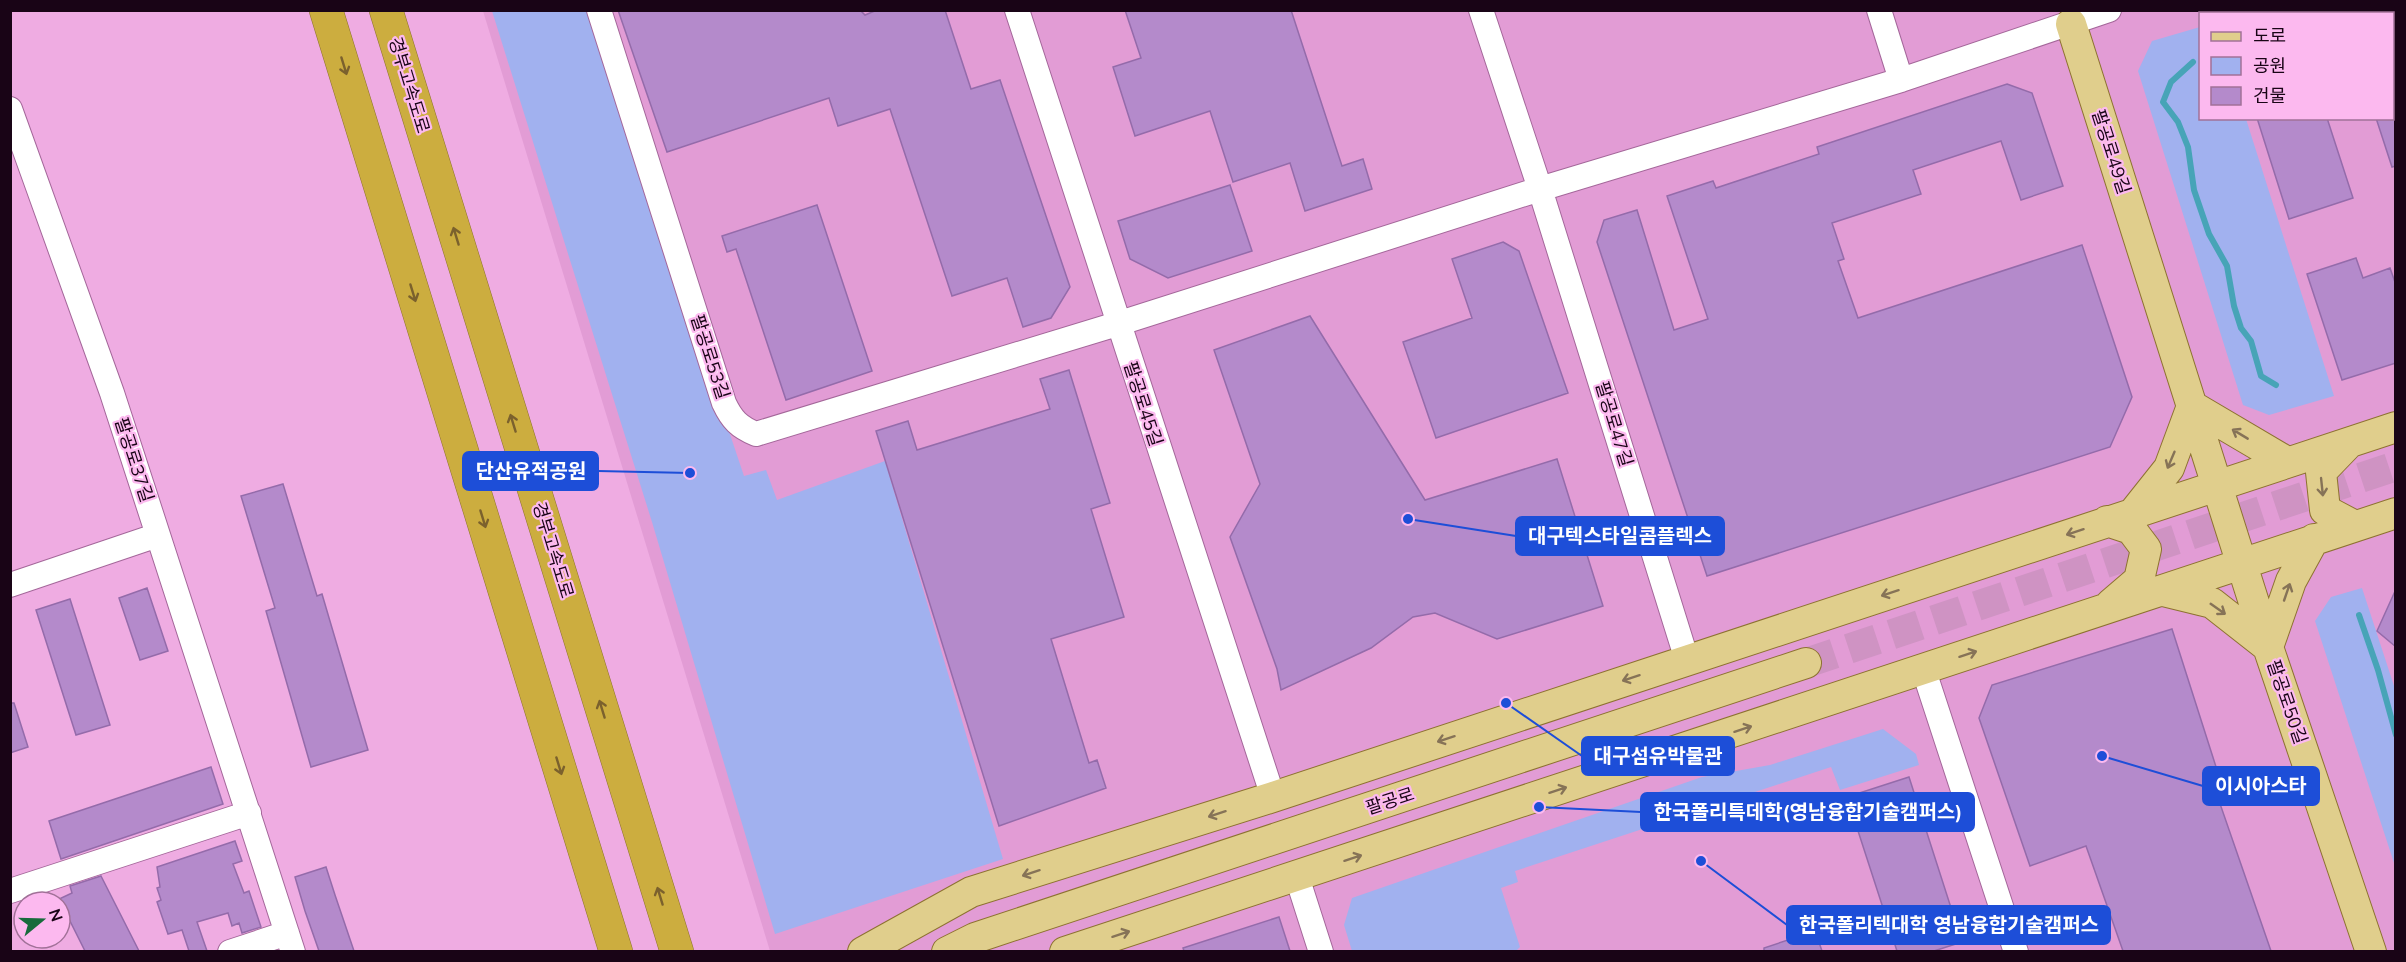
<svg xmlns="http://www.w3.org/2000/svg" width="2406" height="962" font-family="Mulish,'Noto Sans KR',sans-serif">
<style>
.built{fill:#e29cd5;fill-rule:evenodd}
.green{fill:#a1b1ef}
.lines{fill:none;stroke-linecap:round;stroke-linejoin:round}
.stream{stroke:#47a4b7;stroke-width:6}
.building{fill:#b48acb;stroke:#946baa;stroke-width:1.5}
.major-tunnel{stroke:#cf93c3;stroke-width:30;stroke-dasharray:30 15;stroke-linecap:butt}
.minor-casing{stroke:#a4679a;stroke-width:26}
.major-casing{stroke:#8d7231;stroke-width:32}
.highway-casing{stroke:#8d7231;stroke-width:34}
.minor{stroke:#fff;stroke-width:24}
.major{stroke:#e0ce8c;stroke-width:30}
.highway{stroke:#ccad3f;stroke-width:33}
.oneway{stroke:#7b612d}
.oneway2{stroke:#867357}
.labels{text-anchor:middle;stroke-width:4.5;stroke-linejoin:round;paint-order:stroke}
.street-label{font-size:18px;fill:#190416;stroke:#fcb9ef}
.leader{fill:none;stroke:#1d4ed8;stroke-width:2}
.callout-dot{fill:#1d4ed8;stroke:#fcb9ef;stroke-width:2}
.callout{fill:#1d4ed8;stroke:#1d4ed8;stroke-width:2}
.callout-label{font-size:20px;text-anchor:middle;font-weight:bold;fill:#fff}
</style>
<rect width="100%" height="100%" fill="#eface2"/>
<path class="built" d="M 483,11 L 2395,11 L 2395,951 L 770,951 ZM 2200,14 L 2392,14 L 2392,118 L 2200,118 Z"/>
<path class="green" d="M 492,11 L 588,11 L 744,476 L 766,470 L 777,500 L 885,461 L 1003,859 L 775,934 L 652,522 Z
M 2200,27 L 2200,118 L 2246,119 L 2334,396 L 2269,415 L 2243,405 L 2138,71 L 2152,41 Z
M 2362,588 L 2395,689 L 2395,866 L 2315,621 L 2331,597 Z
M 1883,729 L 1916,754 L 1919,765 L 1840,790 L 1831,767 L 1515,871 L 1518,882 L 1501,888 L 1520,947 L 1516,951 L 1352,951 L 1344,925 L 1352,898 L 1702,777 L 1770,765 Z"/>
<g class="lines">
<path class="stream" d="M 2193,62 L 2171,82 L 2163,102 L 2178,122 L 2188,147 L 2194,190 L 2209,234 L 2227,266 L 2234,306 L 2241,328 L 2251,341 L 2261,376 L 2276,385
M 2359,615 L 2378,670 L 2396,735"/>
</g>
<path class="building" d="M 618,10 L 860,10 L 865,15 L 877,10 L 945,10 L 971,89 L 1000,80 L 1070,287 L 1051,318 L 1023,327 L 1007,278 L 952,296 L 890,109 L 838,126 L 829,98 L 667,152 Z
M 1125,10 L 1291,10 L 1342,166 L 1363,159 L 1372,189 L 1305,211 L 1290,163 L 1233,182 L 1210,111 L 1135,136 L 1113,67 L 1141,58 Z
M 2007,84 L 2032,93 L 2063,186 L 2021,200 L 2001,141 L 1913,170 L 1921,194 L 1832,223 L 1844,259 L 1838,261 L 1858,318 L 2082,245 L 2132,397 L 2110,447 L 1707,576 L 1597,242 L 1604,220 L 1637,210 L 1674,330 L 1708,319 L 1667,196 L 1713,181 L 1716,188 L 1819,154 L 1817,147 Z
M 2257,118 L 2327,118 L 2353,198 L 2289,219 Z
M 2376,118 L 2396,118 L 2396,166 L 2392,167 Z
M 1230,185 L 1252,251 L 1168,278 L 1130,259 L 1118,221 Z
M 817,205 L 872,371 L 786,400 L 736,249 L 727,252 L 722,236 Z
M 1503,242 L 1519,251 L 1568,393 L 1436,438 L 1403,342 L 1472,318 L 1452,259 Z
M 2356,258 L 2363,278 L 2390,268 L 2396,285 L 2396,363 L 2342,380 L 2307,274 Z
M 1310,316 L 1425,500 L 1557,459 L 1603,606 L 1497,639 L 1435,613 L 1413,617 L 1371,648 L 1281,690 L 1277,669 L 1230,537 L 1260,484 L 1214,350 Z
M 1069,370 L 1110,503 L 1091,509 L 1124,617 L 1051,639 L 1089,763 L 1097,760 L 1106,788 L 999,826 L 876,431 L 908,421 L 917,450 L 1050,409 L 1040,379 Z
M 283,484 L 317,596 L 322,594 L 368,750 L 311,767 L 266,611 L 275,608 L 241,496 Z
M 147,588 L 168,651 L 140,660 L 119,598 Z
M 2396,589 L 2396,647 L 2377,631 Z
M 70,599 L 110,725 L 76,735 L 36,610 Z
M 2172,629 L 2225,795 L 2218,798 L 2271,951 L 2123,951 L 2086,846 L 2030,866 L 1979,718 L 1992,685 Z
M 10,703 L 14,703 L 28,747 L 10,753 Z
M 211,767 L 223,804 L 61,859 L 49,821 Z
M 1909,777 L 1962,942 L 1934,951 L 1897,951 L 1847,797 Z
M 235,841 L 242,861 L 233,864 L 244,893 L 249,891 L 261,927 L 242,933 L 239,923 L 232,926 L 228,913 L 197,922 L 207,951 L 189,951 L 182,930 L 168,934 L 157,902 L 161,900 L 157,888 L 160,887 L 157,867 Z
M 326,867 L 335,895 L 354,951 L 319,951 L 305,911 L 295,877 Z
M 101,876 L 139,951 L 85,951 L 59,899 L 72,893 L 70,886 Z
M 1279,917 L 1290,951 L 1184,951 L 1183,948 Z
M 1815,931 L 1822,951 L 1764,951 L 1764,948 Z"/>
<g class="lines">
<path class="major-tunnel" d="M 1806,663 L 2396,466"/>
<g class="minor-casing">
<path id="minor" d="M 599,10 L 724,403 C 732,420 739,427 756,434 L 1117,324 L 1540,189 L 1901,80 L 2109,10
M 1017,10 L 1273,797
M 1481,10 L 1540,189 L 1687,660
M 1879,10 L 1901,80
M 10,109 L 112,393 L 293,952
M 10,585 L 158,535
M 1923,668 L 2016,952
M 1297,877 L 1321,952
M 10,891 L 249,813
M 230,952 L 287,933"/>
</g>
<g class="major-casing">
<path id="major" d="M 2071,24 L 2268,647 L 2371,952
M 2348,444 L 2321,472 L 2325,510 L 2355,526
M 2134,512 L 2169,468 L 2192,406 L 2287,462
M 2107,521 L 2131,529 L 2146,549 L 2139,580 L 2111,604
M 2163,591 L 2212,603 L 2268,647 L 2291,581 L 2314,539
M 863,952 L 971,892 L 1273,797 L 2396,427
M 947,952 L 975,938 L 1806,663
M 1065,952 L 2396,513"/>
</g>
<g class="highway-casing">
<path id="highway" d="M 326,10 L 616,952
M 386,10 L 677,952"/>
</g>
<use href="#minor" class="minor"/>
<use href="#major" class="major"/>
<use href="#highway" class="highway"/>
</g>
<defs><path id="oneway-shaft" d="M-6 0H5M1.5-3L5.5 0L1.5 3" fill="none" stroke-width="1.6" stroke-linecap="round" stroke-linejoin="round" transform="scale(1.5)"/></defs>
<g class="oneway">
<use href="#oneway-shaft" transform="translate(344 66) rotate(73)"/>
<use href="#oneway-shaft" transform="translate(456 236) rotate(-107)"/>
<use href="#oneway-shaft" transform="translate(413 293) rotate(73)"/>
<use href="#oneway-shaft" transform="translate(513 423) rotate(-107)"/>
<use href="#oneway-shaft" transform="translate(483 519) rotate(73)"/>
<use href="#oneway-shaft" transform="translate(602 709) rotate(-107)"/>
<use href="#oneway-shaft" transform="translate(559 766) rotate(73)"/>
<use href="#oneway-shaft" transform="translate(660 896) rotate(-107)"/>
</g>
<g class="oneway2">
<use href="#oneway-shaft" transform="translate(2240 434) rotate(-149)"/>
<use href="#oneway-shaft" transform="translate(2171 460) rotate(113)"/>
<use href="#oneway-shaft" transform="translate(2322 487) rotate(84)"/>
<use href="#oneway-shaft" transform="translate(2075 532) rotate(162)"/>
<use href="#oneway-shaft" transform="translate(2287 592) rotate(-71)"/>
<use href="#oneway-shaft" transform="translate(1890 593) rotate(162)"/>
<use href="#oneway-shaft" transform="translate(2218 609) rotate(35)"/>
<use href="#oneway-shaft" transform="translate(1968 654) rotate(-18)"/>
<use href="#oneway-shaft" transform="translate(1631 678) rotate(162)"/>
<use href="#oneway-shaft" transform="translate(1743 729) rotate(-18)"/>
<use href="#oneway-shaft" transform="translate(1446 739) rotate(162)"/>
<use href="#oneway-shaft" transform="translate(1558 790) rotate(-18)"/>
<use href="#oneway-shaft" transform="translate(1217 814) rotate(162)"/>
<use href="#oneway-shaft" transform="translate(1353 858) rotate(-18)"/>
<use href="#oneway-shaft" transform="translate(1031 873) rotate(162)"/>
<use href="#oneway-shaft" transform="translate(1121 934) rotate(-18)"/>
</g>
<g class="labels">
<g class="street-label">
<text transform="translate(409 85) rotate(73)" y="6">경부고속도로</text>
<text transform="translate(2111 152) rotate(72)" y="6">팔공로49길</text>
<text transform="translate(710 357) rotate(72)" y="6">팔공로53길</text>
<text transform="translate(1143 404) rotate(72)" y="6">팔공로45길</text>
<text transform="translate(1614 424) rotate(73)" y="6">팔공로47길</text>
<text transform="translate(134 460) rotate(72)" y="6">팔공로37길</text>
<text transform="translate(553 550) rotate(73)" y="6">경부고속도로</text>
<text transform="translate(2287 702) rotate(71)" y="6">팔공로50길</text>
<text transform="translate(1390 801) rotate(-18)" y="6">팔공로</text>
</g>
</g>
<path class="leader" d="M690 473L598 471M1408 519L1516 536M1506 703L1582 756M2102 756L2203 786M1539 807L1641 812M1701 861L1787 925"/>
<g class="callout-dot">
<circle cx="690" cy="473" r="6"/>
<circle cx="1408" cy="519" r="6"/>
<circle cx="1506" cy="703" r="6"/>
<circle cx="2102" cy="756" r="6"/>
<circle cx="1539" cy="807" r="6"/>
<circle cx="1701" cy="861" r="6"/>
</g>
<g class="callout">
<rect x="463" y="452" width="135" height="38" rx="6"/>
<rect x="1516" y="517" width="208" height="38" rx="6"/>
<rect x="1582" y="737" width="152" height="38" rx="6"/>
<rect x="2203" y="767" width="116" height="38" rx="6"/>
<rect x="1641" y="793" width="333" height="38" rx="6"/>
<rect x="1787" y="906" width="323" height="38" rx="6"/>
</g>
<g class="callout-label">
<text x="531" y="478">단산유적공원</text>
<text x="1620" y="543">대구텍스타일콤플렉스</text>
<text x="1658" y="763">대구섬유박물관</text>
<text x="2261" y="793">이시아스타</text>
<text x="1808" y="819">한국폴리특데학(영남융합기술캠퍼스)</text>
<text x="1949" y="932">한국폴리텍대학 영남융합기술캠퍼스</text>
</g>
<rect width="2406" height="962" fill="none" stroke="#190416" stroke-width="24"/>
<rect x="2199" y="12" width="195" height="108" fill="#fcb9ef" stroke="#a17198" stroke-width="1.5"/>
<rect x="2211" y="32" width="30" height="9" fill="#e0ce8c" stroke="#a17198" stroke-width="1.5"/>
<text x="2253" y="42" font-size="18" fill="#190416">도로</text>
<rect x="2211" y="57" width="30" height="18" fill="#a1b1ef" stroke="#a17198" stroke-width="1.5"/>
<text x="2253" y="72" font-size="18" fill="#190416">공원</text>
<rect x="2211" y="87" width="30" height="18" fill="#b48acb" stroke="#a17198" stroke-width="1.5"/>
<text x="2253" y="102" font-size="18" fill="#190416">건물</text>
<g transform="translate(42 920) rotate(71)"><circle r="28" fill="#fcb9ef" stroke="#a17198" stroke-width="1.5"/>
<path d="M0-4.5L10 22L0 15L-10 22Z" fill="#186b3c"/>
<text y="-9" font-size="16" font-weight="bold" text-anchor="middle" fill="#190416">N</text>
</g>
</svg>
